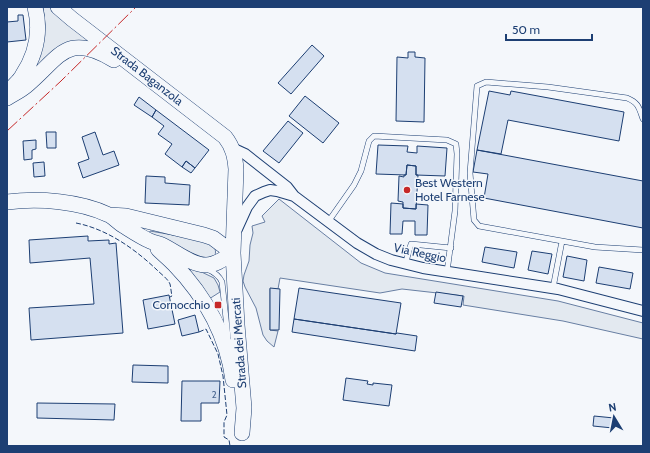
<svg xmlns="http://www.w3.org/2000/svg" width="650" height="453" font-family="Cabin,sans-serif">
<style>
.green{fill:#e3e9f0;stroke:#687fa3}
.building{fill:#d5e0f0;stroke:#1d3f73}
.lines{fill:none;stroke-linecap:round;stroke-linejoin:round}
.lane-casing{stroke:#1d3f73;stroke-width:6}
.street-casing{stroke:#1d3f73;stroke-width:12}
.secondary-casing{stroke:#1d3f73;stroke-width:16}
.lane{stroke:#f4f7fb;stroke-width:5}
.street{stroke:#f4f7fb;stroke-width:10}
.secondary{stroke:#f4f7fb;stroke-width:15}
.fence{stroke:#1d3f73;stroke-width:1;stroke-dasharray:5 2;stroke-linecap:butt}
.power{stroke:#c62828;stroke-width:1;stroke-dasharray:14 3 2 3;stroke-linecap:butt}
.poi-dot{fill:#c62828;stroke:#f4f7fb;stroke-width:1.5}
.labels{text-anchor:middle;stroke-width:3;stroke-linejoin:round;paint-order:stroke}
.number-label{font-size:10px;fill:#4b6792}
.street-label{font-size:12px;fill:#1d3f73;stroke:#f4f7fb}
.poi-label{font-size:12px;fill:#1d3f73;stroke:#f4f7fb;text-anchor:start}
</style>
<rect width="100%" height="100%" fill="#f4f7fb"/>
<path class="green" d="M 43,7 L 49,7 L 60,17 L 92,43 L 34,70 L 44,38 L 45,24 Z
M 279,199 L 361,263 L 385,273 L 558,301 L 643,323 L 643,339 L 563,321 L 463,305 L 464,296 L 402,289 L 380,293 L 280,278 L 278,289 L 270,289 L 270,330 L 278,331 L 274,347 L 267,341 L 263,335 L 256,308 L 245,287 L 243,281 L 244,275 L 249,261 L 250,245 L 253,233 L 252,226 L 265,222 L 262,216 Z
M 150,231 L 208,241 C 213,245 217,248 215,256 L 203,259 L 149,233 Z
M 183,263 L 214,278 L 218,285 L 220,292 L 209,299 Z"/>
<path class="building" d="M 18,15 L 23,15 L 26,40 L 7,42 L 7,22 L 18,21 Z
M 312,45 L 324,56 L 291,94 L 278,83 Z
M 408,52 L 415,52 L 415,57 L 425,58 L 424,122 L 396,121 L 397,57 L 408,58 Z
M 489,91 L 510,95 L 511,91 L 624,112 L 619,141 L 508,120 L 501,154 L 477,150 Z
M 305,96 L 339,123 L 323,143 L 289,116 Z
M 139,97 L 156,110 L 152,117 L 134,105 Z
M 156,110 L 209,150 L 195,168 L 186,161 L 182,167 L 165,154 L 172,144 L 158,134 L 164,126 L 152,117 Z
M 288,121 L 303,133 L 279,163 L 263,151 Z
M 46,132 L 56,132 L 56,148 L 47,148 Z
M 95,132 L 103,155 L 114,151 L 119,165 L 83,178 L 78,163 L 89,159 L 82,137 Z
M 36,140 L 36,149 L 32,150 L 32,159 L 24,160 L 23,141 Z
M 378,145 L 408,146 L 407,152 L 417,153 L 417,146 L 447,148 L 445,176 L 416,175 L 416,166 L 407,165 L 406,175 L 376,174 Z
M 477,150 L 643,181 L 643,228 L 484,198 L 488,174 L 473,172 Z
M 186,161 L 195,168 L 191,173 L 182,167 Z
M 44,162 L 45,176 L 34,177 L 33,163 Z
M 407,165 L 416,166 L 416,175 L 418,175 L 416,209 L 403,208 L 403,202 L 398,201 L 399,176 L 404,177 L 404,175 L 406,175 Z
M 146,176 L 165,177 L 165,183 L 190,185 L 189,205 L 145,203 Z
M 391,203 L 403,204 L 403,208 L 416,209 L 416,204 L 428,205 L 427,235 L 415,235 L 415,221 L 403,221 L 402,234 L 390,234 Z
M 88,236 L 88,241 L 109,240 L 109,244 L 116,243 L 123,333 L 31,340 L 29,308 L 94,304 L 90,258 L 30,263 L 29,240 Z
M 485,247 L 517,252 L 514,268 L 482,262 Z
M 532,251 L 552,254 L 548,274 L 528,270 Z
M 567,256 L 587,260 L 584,281 L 563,277 Z
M 599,267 L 633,273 L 630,289 L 596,283 Z
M 270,288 L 280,289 L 279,330 L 270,330 Z
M 299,288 L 401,303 L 396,334 L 294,319 Z
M 436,292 L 463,296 L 461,307 L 434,303 Z
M 169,295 L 175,324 L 148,329 L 143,300 Z
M 195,315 L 199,332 L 182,336 L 178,320 Z
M 294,319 L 396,334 L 397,333 L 417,336 L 415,351 L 292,332 Z
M 133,365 L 168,366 L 168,383 L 132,382 Z
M 346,378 L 368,381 L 367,384 L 373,385 L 373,383 L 392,385 L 389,406 L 343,400 Z
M 182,381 L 220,381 L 219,403 L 201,403 L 201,421 L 181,421 Z
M 37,403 L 115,404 L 114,420 L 37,418 Z
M 594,416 L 614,418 L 613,428 L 593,426 Z"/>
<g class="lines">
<g class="lane-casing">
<path id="lane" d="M 643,119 C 639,108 639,103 627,98 L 548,87 L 486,82 L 477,86 L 470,173 L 474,220 L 479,226 L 595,247 L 643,250
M 328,222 L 354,185 L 361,171 L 369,141 L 374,136 L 447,140 L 456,144 L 457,154 L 455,211 L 447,272
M 405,265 L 411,244 L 451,248
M 207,269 C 214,272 219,275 222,282 L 228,337
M 553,288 L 562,241"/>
</g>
<g class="street-casing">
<path id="street" d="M 232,148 L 245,154 L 287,187 L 294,196
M 237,229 L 247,207 L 255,196 L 264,192 L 270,190 L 277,191 L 294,196 L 357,243 L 376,254 L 391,260 L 423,268 L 558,289 L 643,311"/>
</g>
<g class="secondary-casing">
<path id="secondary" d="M 58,7 L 72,19 L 225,137 C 233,147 235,157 236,169 L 233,253 L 237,325 L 244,408 L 242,433
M 10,90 C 14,85 19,81 22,76 C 36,55 41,31 35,7
M 7,98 C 13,94 20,91 26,86 C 60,58 65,31 114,60
M 7,202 C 39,198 80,201 109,215 C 115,218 118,223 124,226 C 132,231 141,237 150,241 C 154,243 158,243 162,245 C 175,251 191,265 206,265 C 216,265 225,258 233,253
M 109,215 L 126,216 L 204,235 L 213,238 L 233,253
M 158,249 C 163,254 169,259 174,264 C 205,296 227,336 233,380"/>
</g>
<use href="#lane" class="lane"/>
<use href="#street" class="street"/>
<use href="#secondary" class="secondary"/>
<path class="fence" d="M 76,223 C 107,229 135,249 157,270 C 161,274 168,279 170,284 C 171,288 171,292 172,296 L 170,297
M 199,332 L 206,329 L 218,354 L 223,376 L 227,415 L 224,422 L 224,437 L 229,440 L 230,446"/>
<path class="power" d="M 7,131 L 61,81 L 136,7"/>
</g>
<g class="poi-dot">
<circle cx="407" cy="190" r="4"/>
<rect x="214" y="301" width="8" height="8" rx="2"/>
</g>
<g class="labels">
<g class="number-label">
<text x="214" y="398">2</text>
</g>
<g class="street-label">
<text transform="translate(147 76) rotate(38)" y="4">Strada Baganzola</text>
<text transform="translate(420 253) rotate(12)" y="4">Via Reggio</text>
<text transform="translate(239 343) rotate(-94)" y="4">Strada dei Mercati</text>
</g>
<g class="poi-label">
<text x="415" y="187">Best Western<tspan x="415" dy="14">Hotel Farnese</tspan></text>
<text x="210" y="309" text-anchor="end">Cornocchio</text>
</g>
</g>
<rect width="650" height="453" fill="none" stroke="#1d3f73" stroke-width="16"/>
<g transform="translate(614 417) rotate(350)" stroke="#f4f7fb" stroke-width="3" paint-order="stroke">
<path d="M0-3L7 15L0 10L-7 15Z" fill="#1d3f73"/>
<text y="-6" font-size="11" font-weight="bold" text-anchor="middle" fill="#1d3f73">N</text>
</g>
<path d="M506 34v6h86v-6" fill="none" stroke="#1d3f73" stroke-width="2"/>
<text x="512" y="34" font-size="12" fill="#1d3f73" stroke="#f4f7fb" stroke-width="3" paint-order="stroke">50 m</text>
</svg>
